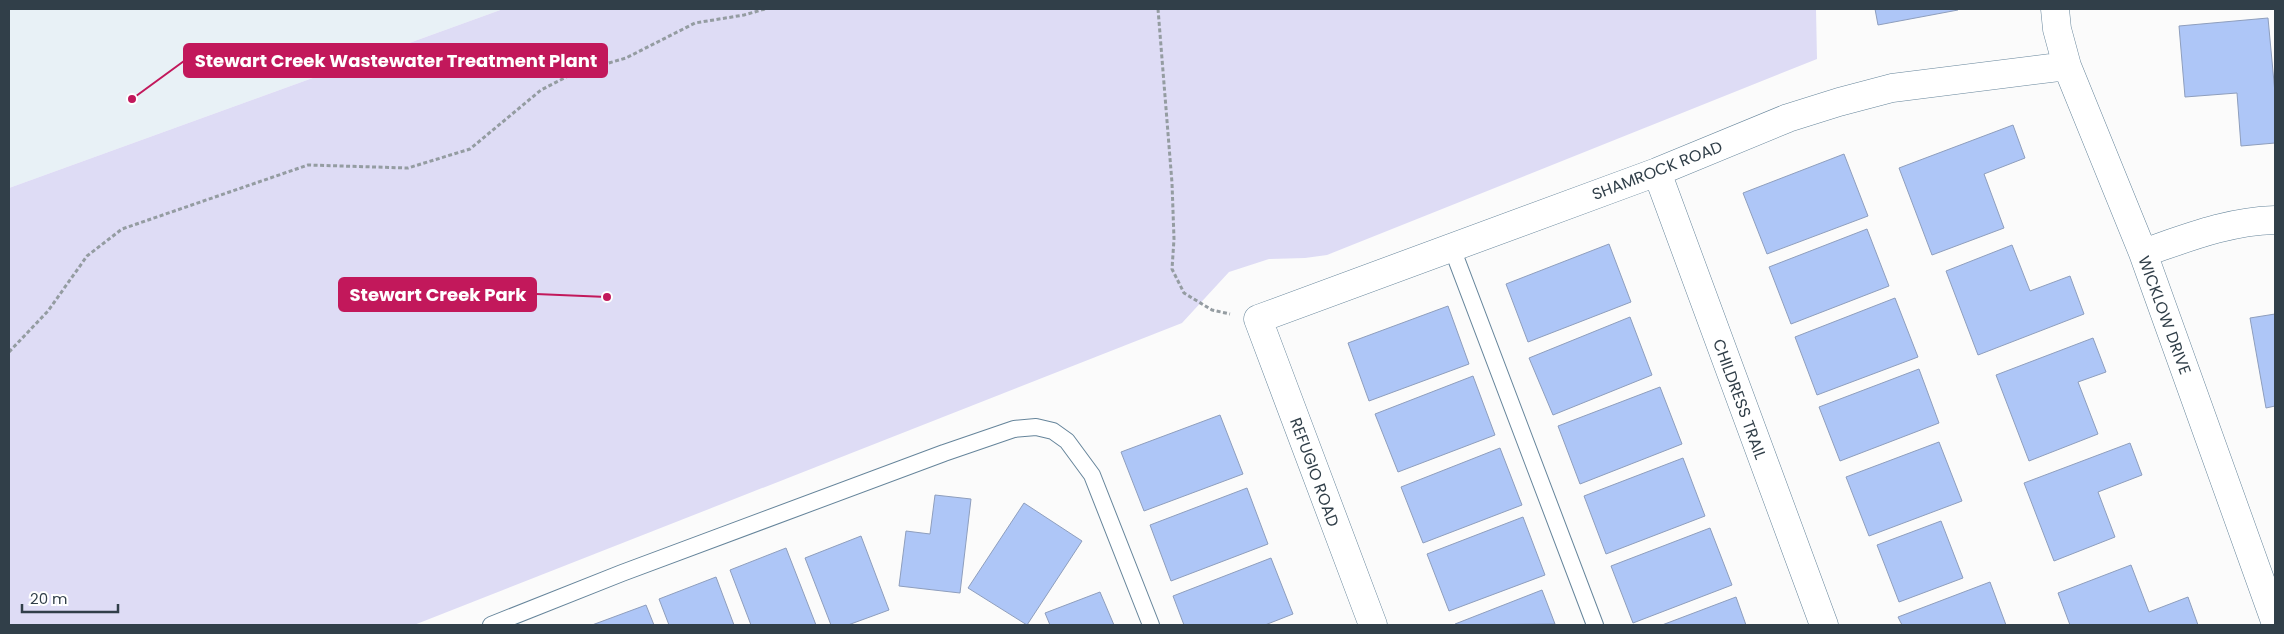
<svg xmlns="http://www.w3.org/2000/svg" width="2284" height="634" font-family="Poppins,sans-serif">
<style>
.built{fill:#e8f1f6}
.green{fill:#dedcf5}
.building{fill:#aec6f7;stroke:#8e9ebd}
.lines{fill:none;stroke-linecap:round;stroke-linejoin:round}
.lane-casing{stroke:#66859b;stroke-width:18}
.street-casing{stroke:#66859b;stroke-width:29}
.path{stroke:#949ca1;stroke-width:3;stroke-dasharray:4 2.5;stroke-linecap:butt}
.lane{stroke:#fff;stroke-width:16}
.street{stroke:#fff;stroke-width:28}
.labels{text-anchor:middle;stroke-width:5;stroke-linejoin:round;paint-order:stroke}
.street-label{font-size:16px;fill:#313f49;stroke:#fff}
.leader{fill:none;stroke:#c2185b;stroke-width:2}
.callout-dot{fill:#c2185b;stroke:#fff;stroke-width:2}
.callout{fill:#c2185b;stroke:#c2185b;stroke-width:2}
.callout-label{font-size:18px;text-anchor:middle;font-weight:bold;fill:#fff}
</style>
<rect width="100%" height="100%" fill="#fbfbfb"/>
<path class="built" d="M 9,9 L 503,9 L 9,188 Z"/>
<path class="green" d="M 503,9 L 1816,9 L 1817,59 L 1327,255 L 1305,258 L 1269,259 L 1229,272 L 1182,323 L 414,625 L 9,625 L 9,188 Z"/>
<path class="building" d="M 1875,9 L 1958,9 L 1958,10 L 1878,25 Z
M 2268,18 L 2275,93 L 2275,143 L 2241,146 L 2237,93 L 2185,97 L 2179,26 Z
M 2013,125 L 2025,158 L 1984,174 L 2004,228 L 1932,255 L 1899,168 Z
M 1844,154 L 1868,216 L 1767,254 L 1743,193 Z
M 1867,229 L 1889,286 L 1791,324 L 1769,267 Z
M 1609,244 L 1631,302 L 1528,342 L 1506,284 Z
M 2012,245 L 2030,291 L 2070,276 L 2084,314 L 1978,355 L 1946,271 Z
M 1895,298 L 1918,357 L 1817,395 L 1795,337 Z
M 1448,306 L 1469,364 L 1369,401 L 1348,343 Z
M 2275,314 L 2275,406 L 2266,408 L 2250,318 Z
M 1630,317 L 1652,375 L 1553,415 L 1529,358 Z
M 2093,338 L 2106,372 L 2078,382 L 2098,434 L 2029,461 L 1996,375 Z
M 1919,369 L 1939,423 L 1840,461 L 1819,407 Z
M 1473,376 L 1495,435 L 1398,472 L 1375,414 Z
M 1660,387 L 1682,444 L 1580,484 L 1558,426 Z
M 1220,415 L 1243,474 L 1144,511 L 1121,452 Z
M 1939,442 L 1962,501 L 1869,536 L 1846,477 Z
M 2130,443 L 2142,475 L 2098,492 L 2115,537 L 2054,561 L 2024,483 Z
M 1500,448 L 1522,505 L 1423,543 L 1401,487 Z
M 1683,458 L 1705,516 L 1606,554 L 1584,496 Z
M 1247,488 L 1268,544 L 1171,581 L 1150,525 Z
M 935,495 L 971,499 L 960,593 L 899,586 L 906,531 L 930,534 Z
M 1024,503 L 1082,541 L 1027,625 L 968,588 Z
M 1523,517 L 1545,575 L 1449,611 L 1427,554 Z
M 1941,521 L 1963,578 L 1899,602 L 1877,545 Z
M 1710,528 L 1732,585 L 1633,623 L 1611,566 Z
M 861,536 L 889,610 L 848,625 L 831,625 L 805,558 Z
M 786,548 L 816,625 L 751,625 L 730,570 Z
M 1271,558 L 1293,614 L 1265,625 L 1184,625 L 1173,596 Z
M 2131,565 L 2149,612 L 2188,597 L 2198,625 L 2070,625 L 2058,593 Z
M 716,577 L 734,625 L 669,625 L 659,599 Z
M 1990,582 L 2006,625 L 1902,625 L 1898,617 Z
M 1542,590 L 1555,624 L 1455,625 L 1455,624 Z
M 1100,592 L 1114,625 L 1050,625 L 1045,613 Z
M 1736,597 L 1746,625 L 1662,625 Z
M 646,605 L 654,625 L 592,625 Z"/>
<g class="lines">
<g class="lane-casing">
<path id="lane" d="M 1452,248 L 1595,625
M 491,625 L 622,573 L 944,453 L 1014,429 L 1036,427 L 1053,431 L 1067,441 L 1092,475 L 1151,625"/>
</g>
<g class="street-casing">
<path id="street" d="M 2055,9 L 2057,29 L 2067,66 L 2143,253 L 2275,621
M 1657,172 L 1824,625
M 2143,253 C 2187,238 2229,221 2275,220
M 1373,625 L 1258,319 L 1657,172 L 1788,118 L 1839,102 L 1892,88 L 2067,66"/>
</g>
<path class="path" d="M 1158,9 L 1172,183 L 1174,239 L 1172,269 L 1184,293 L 1212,310 L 1230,314
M 9,352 L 48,311 L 87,256 L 122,229 L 308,165 L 408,168 L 470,149 L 541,90 L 574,73 L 626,58 L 695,23 L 744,15 L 765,9"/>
<use href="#lane" class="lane"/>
<use href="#street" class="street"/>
</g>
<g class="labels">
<g class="street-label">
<text transform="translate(1657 170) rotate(-21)" y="6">SHAMROCK ROAD</text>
<text transform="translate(2165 315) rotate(70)" y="6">WICKLOW DRIVE</text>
<text transform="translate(1740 399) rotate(70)" y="6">CHILDRESS TRAIL</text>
<text transform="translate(1315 472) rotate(70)" y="6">REFUGIO ROAD</text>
</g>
</g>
<path class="leader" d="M132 99L184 61M607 297L536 294"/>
<g class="callout-dot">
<circle cx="132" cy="99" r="5"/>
<circle cx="607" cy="297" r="5"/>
</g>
<g class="callout">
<rect x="184" y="44" width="423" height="33" rx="5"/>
<rect x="339" y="278" width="197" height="33" rx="5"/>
</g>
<g class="callout-label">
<text x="396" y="67">Stewart Creek Wastewater Treatment Plant</text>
<text x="438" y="301">Stewart Creek Park</text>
</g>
<rect width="2284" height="634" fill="none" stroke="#313f49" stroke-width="20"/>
<path d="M22 604v8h96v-8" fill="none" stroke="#313f49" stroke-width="2.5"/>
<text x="30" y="604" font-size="15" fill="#313f49" stroke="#ffffff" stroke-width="4" paint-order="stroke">20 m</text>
</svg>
